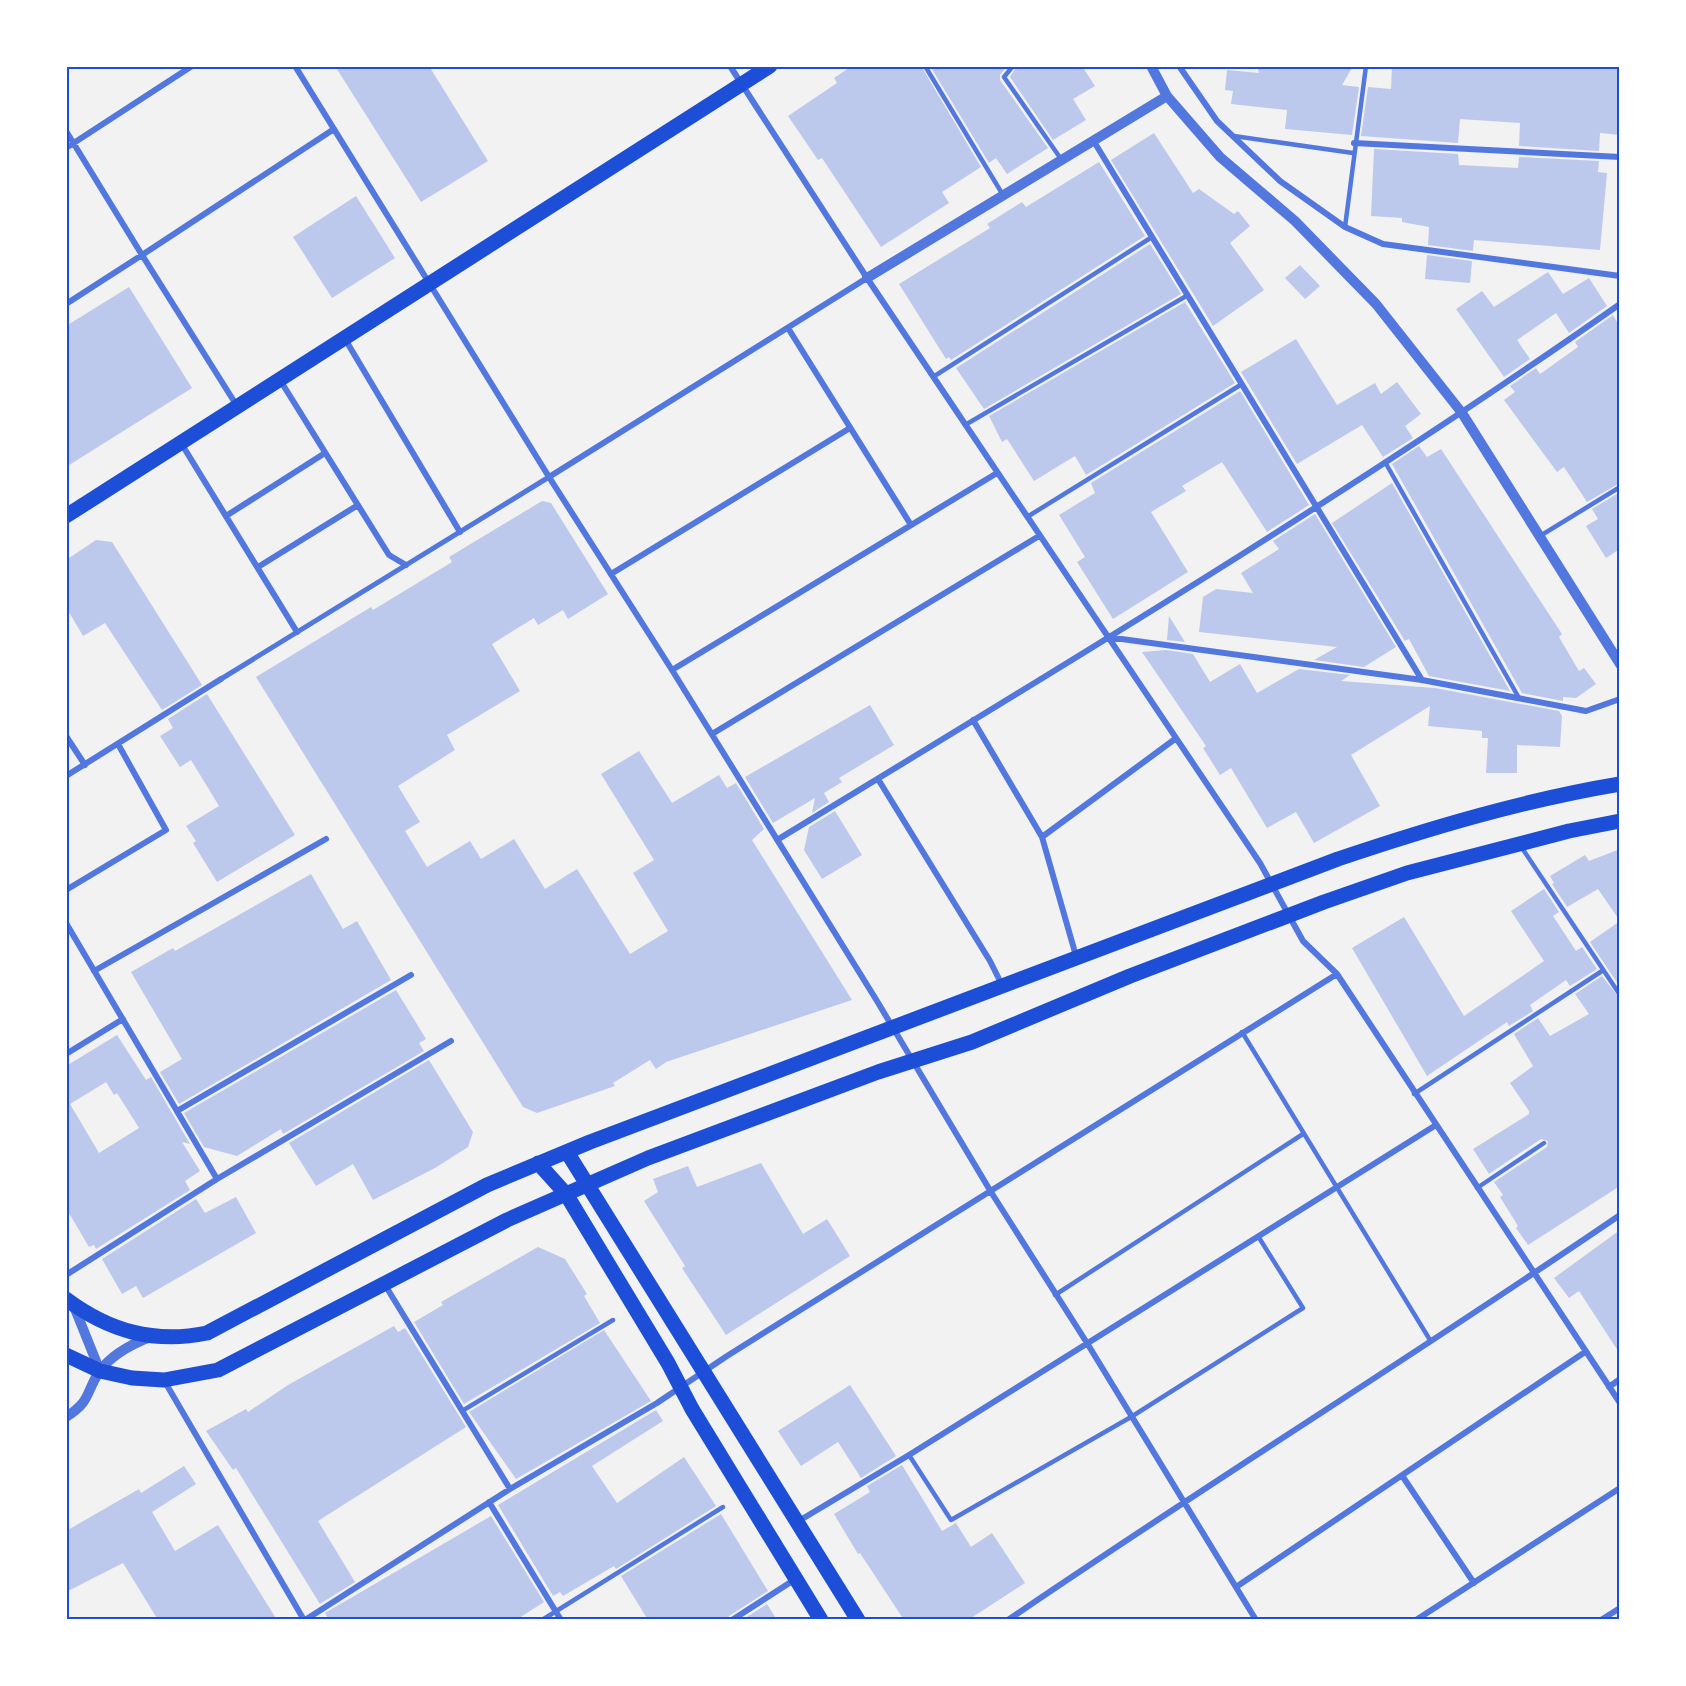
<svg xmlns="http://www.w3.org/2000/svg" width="1686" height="1686" font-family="'Asap Condensed',sans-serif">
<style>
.building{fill:#bdc9ec;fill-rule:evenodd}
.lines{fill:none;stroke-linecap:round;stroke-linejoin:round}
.service{stroke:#5277de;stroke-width:4.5}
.pedestrian{stroke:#5277de;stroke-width:5}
.minor{stroke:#5277de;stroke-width:6}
.tertiary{stroke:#5277de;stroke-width:10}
.primary{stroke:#1d4ed8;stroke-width:15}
.neatline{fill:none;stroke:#1d4ed8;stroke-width:2}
</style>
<rect width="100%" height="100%" fill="#f2f2f2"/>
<path class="building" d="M 335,66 L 429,66 L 488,161 L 421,202 Z
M 852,66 L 921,66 L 981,167 L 942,192 L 949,203 L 881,247 L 822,158 L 818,160 L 788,116 L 837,83 L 834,78 Z
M 930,66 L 1007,66 L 1000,75 L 1000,80 L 1048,148 L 1007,174 L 996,158 L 989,163 Z
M 1017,66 L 1082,66 L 1095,86 L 1073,99 L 1086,120 L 1053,140 L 1010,77 Z
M 1257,66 L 1353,66 L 1342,85 L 1359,87 L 1352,135 L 1285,129 L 1287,110 L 1231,104 L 1233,91 L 1225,90 L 1227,70 L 1259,73 Z
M 1392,66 L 1620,66 L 1620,135 L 1600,133 L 1599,151 L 1519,146 L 1520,123 L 1460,119 L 1458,143 L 1361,136 L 1368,87 L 1391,89 Z
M 1154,133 L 1193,193 L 1199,189 L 1234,214 L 1238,211 L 1250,226 L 1230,243 L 1264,290 L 1213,326 L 1111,160 Z
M 1374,149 L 1458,154 L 1459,165 L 1518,168 L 1519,157 L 1599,161 L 1598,172 L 1607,173 L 1600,250 L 1474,240 L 1473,251 L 1428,245 L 1429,227 L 1402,222 L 1402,218 L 1371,216 Z
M 1099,162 L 1145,236 L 951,360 L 949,357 L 946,359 L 899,284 L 990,228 L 987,224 L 1022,202 L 1026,207 Z
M 356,196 L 395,258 L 332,298 L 293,237 Z
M 1150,244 L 1181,294 L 984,409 L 956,368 Z
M 1427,255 L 1472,261 L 1470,283 L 1425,279 Z
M 1300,265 L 1320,286 L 1305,299 L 1285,278 Z
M 1548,272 L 1563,294 L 1589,278 L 1607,306 L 1569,333 L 1556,313 L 1517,340 L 1530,359 L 1504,377 L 1456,309 L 1482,291 L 1494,307 Z
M 129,287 L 192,388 L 66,467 L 66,326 Z
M 1185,302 L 1235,383 L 1086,475 L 1075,456 L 1034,481 L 1007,439 L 1002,442 L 989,416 Z
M 1613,315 L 1620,327 L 1620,483 L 1587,502 L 1564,467 L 1557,472 L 1504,400 L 1515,392 L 1510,386 L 1536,368 L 1540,374 L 1578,347 L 1575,342 Z
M 1296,339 L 1337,405 L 1375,383 L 1381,394 L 1397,382 L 1421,414 L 1405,426 L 1413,438 L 1383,457 L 1362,425 L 1297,464 L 1241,372 Z
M 1240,391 L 1309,505 L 1267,532 L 1222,462 L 1182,486 L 1186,491 L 1151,512 L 1188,572 L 1113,619 L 1077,562 L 1085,557 L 1059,515 L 1095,493 L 1091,483 Z
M 1419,446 L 1427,457 L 1441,449 L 1562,634 L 1559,637 L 1579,671 L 1584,668 L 1596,684 L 1576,698 L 1563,697 L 1563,701 L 1522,693 L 1392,464 Z
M 1392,483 L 1510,691 L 1429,676 L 1409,639 L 1405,641 L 1332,523 Z
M 1620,492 L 1620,552 L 1618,550 L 1606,558 L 1586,526 L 1598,519 L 1592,509 Z
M 542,501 L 551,503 L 608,594 L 568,619 L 563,610 L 538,625 L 534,618 L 492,644 L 520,691 L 447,735 L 455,750 L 398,786 L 420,822 L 405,831 L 427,867 L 470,841 L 481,859 L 514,839 L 545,889 L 577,869 L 630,954 L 668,931 L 633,873 L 654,860 L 601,774 L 639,751 L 672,803 L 719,775 L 727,788 L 736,783 L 764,829 L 752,840 L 852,1000 L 666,1062 L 656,1069 L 650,1060 L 613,1083 L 615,1086 L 537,1113 L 523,1107 L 256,677 L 371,607 L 373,610 L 452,562 L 449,557 Z
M 1315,514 L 1396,647 L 1364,667 L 1314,660 L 1337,647 L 1199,632 L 1203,597 L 1216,589 L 1253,593 L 1241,573 L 1279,549 L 1273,541 Z
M 96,540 L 112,542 L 202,685 L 162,710 L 105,623 L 83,636 L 66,607 L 66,560 Z
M 1169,616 L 1185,642 L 1167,640 Z
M 1166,650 L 1193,654 L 1210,682 L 1240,664 L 1257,693 L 1299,669 L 1350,675 L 1341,681 L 1435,688 L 1559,711 L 1562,716 L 1560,747 L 1517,745 L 1517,773 L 1486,773 L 1488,738 L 1482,738 L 1482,731 L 1428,726 L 1430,706 L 1351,755 L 1380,806 L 1314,843 L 1296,812 L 1267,828 L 1231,768 L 1220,775 L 1203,748 L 1206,746 L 1142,652 Z
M 207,694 L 295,835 L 217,882 L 193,843 L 196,841 L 186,826 L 219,806 L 191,760 L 180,767 L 160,736 L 173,728 L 168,719 Z
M 870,705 L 894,745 L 839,778 L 842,782 L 824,793 L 829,802 L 812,813 L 815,798 L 773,823 L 745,777 Z
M 835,811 L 862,855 L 822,879 L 804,850 L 809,827 Z
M 1620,849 L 1620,921 L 1598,889 L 1567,907 L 1552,884 L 1554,883 L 1550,876 L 1585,855 L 1589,861 Z
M 311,874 L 343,929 L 357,921 L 391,980 L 179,1104 L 160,1072 L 182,1059 L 131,972 L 173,948 L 175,951 Z
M 1544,889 L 1559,912 L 1553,916 L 1576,951 L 1582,947 L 1597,969 L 1570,986 L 1566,980 L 1530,1005 L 1533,1011 L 1509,1026 L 1507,1022 L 1427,1076 L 1352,948 L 1404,917 L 1464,1016 L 1544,961 L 1511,911 Z
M 1620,921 L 1620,987 L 1590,942 Z
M 1602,976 L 1620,999 L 1620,1186 L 1528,1245 L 1516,1228 L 1518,1226 L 1500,1197 L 1503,1195 L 1494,1182 L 1547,1147 L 1548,1141 L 1541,1139 L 1489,1174 L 1473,1149 L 1529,1114 L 1529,1111 L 1510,1083 L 1533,1066 L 1514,1034 L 1538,1018 L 1550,1036 L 1589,1014 L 1575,994 Z
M 396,990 L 426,1039 L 419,1043 L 424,1051 L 283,1134 L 281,1129 L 237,1156 L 204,1147 L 184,1113 Z
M 117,1035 L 146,1080 L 151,1077 L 190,1144 L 182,1142 L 200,1171 L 185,1181 L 190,1190 L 96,1249 L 94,1245 L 89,1247 L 66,1208 L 66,1066 ZM 106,1082 L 114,1095 L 117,1093 L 139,1128 L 99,1153 L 70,1104 Z
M 429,1060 L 473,1132 L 468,1147 L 435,1168 L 373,1200 L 353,1164 L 316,1186 L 289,1143 Z
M 761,1163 L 803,1234 L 827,1219 L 850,1256 L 726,1335 L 682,1268 L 685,1266 L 644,1201 L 658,1192 L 653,1179 L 688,1166 L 697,1187 Z
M 236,1197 L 256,1233 L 143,1298 L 136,1286 L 122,1294 L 102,1259 L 196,1199 L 205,1213 Z
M 1620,1230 L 1620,1354 L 1579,1291 L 1569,1298 L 1554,1278 Z
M 538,1247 L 565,1259 L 587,1294 L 584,1296 L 600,1323 L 464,1404 L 414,1322 L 443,1305 L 441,1302 Z
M 394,1326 L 398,1332 L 405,1328 L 466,1427 L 318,1521 L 355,1582 L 320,1604 L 236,1468 L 233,1470 L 206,1431 L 246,1409 L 248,1412 L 288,1385 Z
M 604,1330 L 651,1401 L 516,1479 L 469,1412 Z
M 850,1385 L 896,1456 L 861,1478 L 838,1442 L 801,1466 L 778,1431 Z
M 656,1410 L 663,1421 L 592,1466 L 617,1503 L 684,1457 L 716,1506 L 616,1569 L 614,1566 L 563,1596 L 560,1592 L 553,1596 L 498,1505 Z
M 902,1465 L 942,1531 L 956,1523 L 971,1547 L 992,1533 L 1025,1583 L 968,1620 L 904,1620 L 860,1553 L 858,1554 L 834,1514 L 870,1492 L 867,1486 Z
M 184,1466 L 196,1484 L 152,1512 L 175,1551 L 218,1525 L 277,1620 L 158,1620 L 123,1563 L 66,1592 L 66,1531 L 139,1489 L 141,1493 Z
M 721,1514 L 768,1591 L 729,1616 L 727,1620 L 648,1620 L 621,1576 Z
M 491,1516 L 544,1602 L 516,1620 L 329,1620 L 325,1613 Z
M 767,1604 L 777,1620 L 742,1620 Z"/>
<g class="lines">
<path class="service" d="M 925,66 L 1003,195
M 1013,66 L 1004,77 L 1061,159
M 1234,136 L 1353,153
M 1345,227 L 1366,66
M 933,377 L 1152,237
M 965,425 L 1188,295
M 1385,462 L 1519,698
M 1027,517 L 1242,384
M 1540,536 L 1620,487
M 1522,848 L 1620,995
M 1242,1032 L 1430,1340
M 1414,1094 L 1602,971
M 1477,1188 L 1544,1143
M 1055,1295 L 1303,1134
M 462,1411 L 613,1320
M 909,1455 L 951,1520 L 1131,1417 L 1303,1308 L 1258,1236
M 542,1620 L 723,1507"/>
<path class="pedestrian" d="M 221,679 L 549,477"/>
<path class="minor" d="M 295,66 L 549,477 L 672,670 L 877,1001 L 991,1192 L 1087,1343 L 1256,1620
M 730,66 L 867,278 L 1260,863 L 1303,941 L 1337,974 L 1620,1403
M 1179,66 L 1217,121 L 1280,181 L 1345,227 L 1383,244 L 1620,276
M 66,131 L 142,255 L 334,129
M 1093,140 L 1422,680
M 1354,143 L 1620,157
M 66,148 L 192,66
M 66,304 L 142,255 L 237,406
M 788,328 L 911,525
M 345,339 L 460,532
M 280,380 L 389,555 L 406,565
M 181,443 L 297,632
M 549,477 L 867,278
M 226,516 L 325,453
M 258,567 L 358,505
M 611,574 L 850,428
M 1107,637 L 1422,680 L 1586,711 L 1620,699
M 672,670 L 997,473
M 973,720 L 1042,837 L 1076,956
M 712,734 L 1039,536
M 66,736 L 85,765
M 66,776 L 221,679
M 878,779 L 990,961 L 1003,987
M 1042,837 L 1175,739
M 777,840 C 1061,667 1348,495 1620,304
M 66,890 L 166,830 L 118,744
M 66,923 L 217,1179
M 94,971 L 326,839
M 66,1054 L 123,1019
M 177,1111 L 411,975
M 66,1275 L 217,1179 L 451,1041
M 385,1285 L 510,1489
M 165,1382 L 304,1620
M 1609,1387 L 1620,1379
M 1403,1477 L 1474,1583
M 489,1502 L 561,1620
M 797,1522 L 909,1455 L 1436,1125
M 1236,1587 L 1585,1352
M 305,1620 L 510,1489 L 657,1403 L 727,1356 L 1337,974
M 732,1620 L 794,1580
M 1008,1620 C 1210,1482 1418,1353 1620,1215
M 1416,1620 L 1620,1488
M 1601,1620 L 1620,1608"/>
<path class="tertiary" d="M 1151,66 L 1167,96 L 1220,157 L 1295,221 L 1376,304 L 1462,413 L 1620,664
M 867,278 L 1167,96
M 73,1304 L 100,1371
M 66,1417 C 91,1401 85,1394 99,1372 C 111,1355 132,1344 150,1337"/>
<path class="primary" d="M 66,516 L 770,66
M 567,1152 L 858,1620
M 538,1163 L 566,1194 L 668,1363 L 692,1409 L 821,1620
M 66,1299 C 109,1331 154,1344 207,1333 L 487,1185 L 590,1142 L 1338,859 C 1430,828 1524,800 1620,784
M 66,1355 L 100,1371 L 132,1378 L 164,1380 L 218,1370 L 507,1220 L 648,1158 L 878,1072 L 972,1042 L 1130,976 L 1324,902 L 1407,873 L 1569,831 L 1620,821"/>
</g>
<rect width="1686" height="1686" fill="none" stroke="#ffffff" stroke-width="135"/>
<rect x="68" y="68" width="1550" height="1550" class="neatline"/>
</svg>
